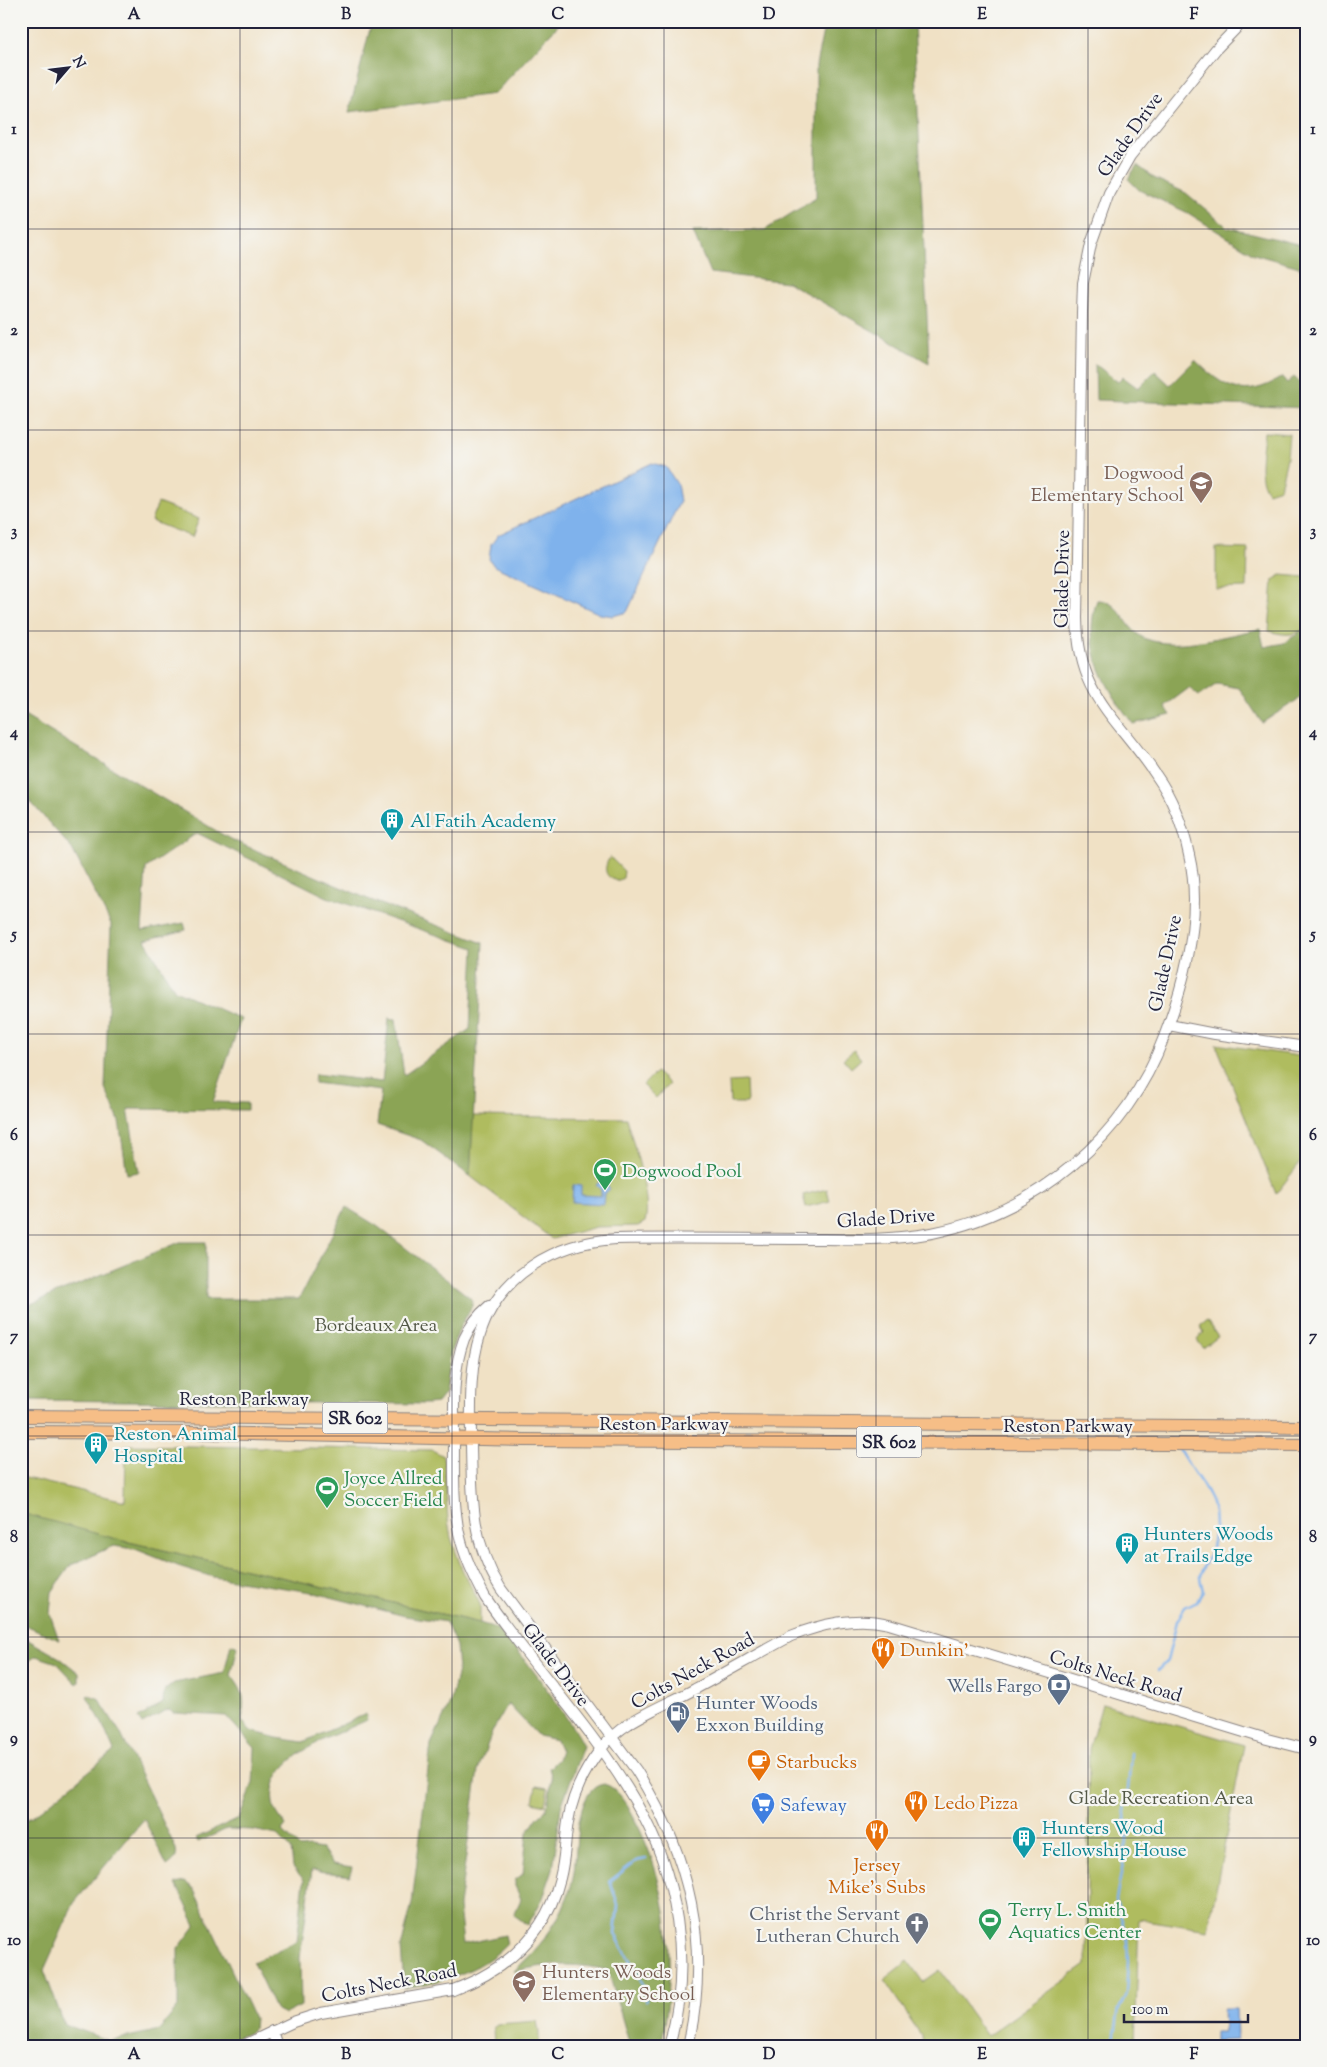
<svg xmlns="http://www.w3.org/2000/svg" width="1327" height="2067" font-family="'Sorts Mill Goudy',serif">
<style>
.green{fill:#afbc5e;stroke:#686f4c}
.forest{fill:#8ba455;stroke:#566348}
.water{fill:#7fb2ec;stroke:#506a94}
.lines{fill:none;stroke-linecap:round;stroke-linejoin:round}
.stream{stroke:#7fb2ec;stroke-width:2.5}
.tertiary-casing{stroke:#898280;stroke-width:12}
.primary-casing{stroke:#898280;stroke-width:14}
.tertiary{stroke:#fff;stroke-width:10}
.primary{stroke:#f6be87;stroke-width:12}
.grid{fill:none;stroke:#22223b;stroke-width:1;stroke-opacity:0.55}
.labels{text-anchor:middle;stroke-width:4.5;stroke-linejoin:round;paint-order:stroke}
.shield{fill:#f6f6f2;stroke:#626272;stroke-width:1}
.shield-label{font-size:18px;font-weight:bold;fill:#22223b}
.street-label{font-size:19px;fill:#22223b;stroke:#f6f6f2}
.education-label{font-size:19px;fill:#785e54;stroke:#f6f6f2;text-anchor:end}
.culture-label{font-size:19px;fill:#0d838f;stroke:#f6f6f2;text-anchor:start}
.leisure-label{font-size:19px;fill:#27864d;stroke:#f6f6f2;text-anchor:start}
.park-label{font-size:19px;fill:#535847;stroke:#f6f6f2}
.food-label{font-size:19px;fill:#c56008;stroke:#f6f6f2;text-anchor:start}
.service-label{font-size:19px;fill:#4e5e75;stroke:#f6f6f2;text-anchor:end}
.shop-label{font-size:19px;fill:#366cbe;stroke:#f6f6f2;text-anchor:start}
.worship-label{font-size:19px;fill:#5b616d;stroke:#f6f6f2;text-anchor:end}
.neatline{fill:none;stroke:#22223b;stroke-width:2}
.grid-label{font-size:16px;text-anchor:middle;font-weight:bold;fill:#22223b}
</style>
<rect width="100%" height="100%" fill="#f6f6f2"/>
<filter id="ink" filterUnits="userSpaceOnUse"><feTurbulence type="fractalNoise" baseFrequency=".02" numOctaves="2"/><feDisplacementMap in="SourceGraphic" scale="10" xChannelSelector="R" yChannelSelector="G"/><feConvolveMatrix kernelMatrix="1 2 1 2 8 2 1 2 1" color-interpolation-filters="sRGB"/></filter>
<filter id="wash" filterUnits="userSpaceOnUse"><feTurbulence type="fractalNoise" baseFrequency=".0096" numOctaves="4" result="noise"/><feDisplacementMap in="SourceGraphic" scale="20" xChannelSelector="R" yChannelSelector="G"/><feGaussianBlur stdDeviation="1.12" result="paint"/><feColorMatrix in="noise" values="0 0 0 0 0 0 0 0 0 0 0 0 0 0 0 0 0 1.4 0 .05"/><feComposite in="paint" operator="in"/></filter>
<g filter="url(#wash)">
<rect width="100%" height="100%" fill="#f0e1c5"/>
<path class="green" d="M 1264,432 L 1289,434 L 1287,458 L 1280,488 L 1268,492 C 1256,477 1263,450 1264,432 Z
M 158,503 L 199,519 L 192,537 L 151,521 Z
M 1216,548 L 1248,549 L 1247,588 L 1216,589 Z
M 1281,575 L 1306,577 L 1306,627 C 1294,637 1283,635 1269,631 L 1273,580 Z
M 610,857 L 624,871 L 623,878 L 617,881 C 604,877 603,868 610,857 Z
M 1216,1044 L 1306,1057 L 1306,1155 L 1276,1194 Z
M 854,1050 L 861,1059 L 851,1068 L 843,1059 Z
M 656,1072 L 669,1084 L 656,1098 L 643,1085 Z
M 746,1081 L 747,1103 L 730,1103 L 729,1082 Z
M 473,1116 L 626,1118 C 633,1142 652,1199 645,1222 L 638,1226 L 596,1227 L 552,1239 L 470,1176 Z
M 827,1189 L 830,1201 L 806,1207 L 803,1195 Z
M 1207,1321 L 1218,1337 L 1203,1348 L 1197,1340 L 1204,1332 L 1200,1326 Z
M 126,1445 L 432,1450 L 442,1455 L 444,1460 L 448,1520 L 451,1538 L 462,1569 L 480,1604 L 480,1623 L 124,1541 L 48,1575 L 21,1604 L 21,1477 L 125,1501 Z
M 1102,1704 L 1244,1745 L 1208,1930 L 1139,1919 L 1135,2046 L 922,2046 L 921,2035 L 884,1980 L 908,1961 L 923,1982 L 940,1970 L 987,2036 L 1086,1965 L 1089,1749 Z
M 536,1786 L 548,1788 L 545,1805 L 533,1802 Z
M 537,2021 L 539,2032 L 539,2046 L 494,2046 L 493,2027 L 497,2024 Z"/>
<path class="forest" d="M 372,21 L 562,21 L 494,94 L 349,112 Z
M 825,21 L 914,21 L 929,363 L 787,282 L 710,273 L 693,232 L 765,230 L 816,198 L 816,65 Z
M 1137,165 L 1154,178 L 1186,193 L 1227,227 L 1306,246 L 1306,269 L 1254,254 L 1188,213 L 1139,190 L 1128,179 Z
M 1195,360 C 1224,388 1244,401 1282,377 L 1287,383 L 1294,377 L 1306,388 L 1306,408 L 1096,400 L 1095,364 L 1118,382 L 1123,377 L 1138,388 L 1155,371 L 1170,385 Z
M 1097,600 C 1122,600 1125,631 1146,639 C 1179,651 1226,635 1260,629 L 1264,647 L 1284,643 L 1306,628 L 1306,697 L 1300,698 L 1262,723 L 1239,688 L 1217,684 L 1199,696 L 1189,688 L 1165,706 L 1171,715 L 1133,724 C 1106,688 1081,647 1097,600 Z
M 21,714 L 230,839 L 368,899 L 483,943 L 470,1176 L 421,1140 L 377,1125 L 381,1091 L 314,1083 L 315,1074 L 382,1082 L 389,1018 L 396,1019 L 404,1075 L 470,1029 L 474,948 L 327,897 L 197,833 L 146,868 L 142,931 L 184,923 L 186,930 L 145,940 L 175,990 L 241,1019 L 213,1102 L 247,1103 L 247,1110 L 128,1109 L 139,1172 L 127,1174 L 119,1121 L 105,1088 L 111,924 L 72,849 L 21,791 Z
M 346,1207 L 377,1226 L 472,1299 L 472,1306 L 460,1327 L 451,1351 L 445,1393 L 437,1403 L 428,1404 L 21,1400 L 21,1308 L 180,1242 L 206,1242 L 206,1299 L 299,1299 Z
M 21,1513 L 124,1541 L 480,1623 C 485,1625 493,1626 498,1630 C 513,1639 576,1728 583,1746 L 561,1807 L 553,1869 L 543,1898 L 528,1925 L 514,1915 L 521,1899 L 515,1886 L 515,1880 L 523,1874 L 527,1833 L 538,1817 L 546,1810 L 552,1779 L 549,1768 L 558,1759 L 561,1751 L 556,1740 L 538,1736 L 508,1704 L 493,1730 L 478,1770 L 459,1906 L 463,1944 L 505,1935 L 507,1944 C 480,1972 442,1982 404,1988 L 401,1948 L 412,1903 L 431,1744 L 451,1701 L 458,1670 L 456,1646 L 446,1622 L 405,1616 L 311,1592 L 213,1577 L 178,1566 L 135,1549 L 113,1546 L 71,1565 L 52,1592 L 50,1614 L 59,1640 L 21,1623 Z
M 21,1636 L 60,1658 L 79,1673 L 79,1681 L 77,1684 L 57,1663 L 36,1656 L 21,1667 Z
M 231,1644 L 238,1647 L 231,1675 C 245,1693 245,1698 242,1721 L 251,1731 L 277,1738 L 303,1742 L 366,1714 L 367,1720 C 335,1736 266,1756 273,1803 C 274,1810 282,1820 286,1826 L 282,1831 L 300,1848 L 309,1847 L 322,1849 L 333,1864 L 352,1867 L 350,1876 L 312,1870 L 300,1958 L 301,2006 L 285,2014 L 275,2009 L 253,1962 L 297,1941 L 304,1880 L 293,1867 L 291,1849 L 277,1835 L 253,1830 L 227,1829 L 198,1842 L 196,1838 L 239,1818 L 253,1783 L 255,1748 L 226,1716 L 173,1713 L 169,1710 L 142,1724 L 138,1718 L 163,1703 L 164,1691 L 174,1683 L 224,1673 Z
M 89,1695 L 98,1698 L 120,1732 L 176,1849 C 178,1858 174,1861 167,1866 L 144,1819 L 74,1903 L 44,1970 L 64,2024 L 110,2041 L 159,2030 L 178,2007 L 178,1949 L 196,1925 L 176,1884 L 185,1882 L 193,1888 L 254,2018 L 253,2029 L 249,2033 L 216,2046 L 21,2046 L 21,1822 L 32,1817 L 114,1751 L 101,1721 L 87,1696 Z
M 604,1784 C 619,1788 627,1805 634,1818 C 671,1887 677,1970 661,2046 L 630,2046 L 608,1970 C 575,1963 546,1963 513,1972 C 536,1951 556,1928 567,1898 C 570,1890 573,1881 574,1872 C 577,1850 575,1787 604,1784 Z"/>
<path class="water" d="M 652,463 L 666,467 L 677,484 L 680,501 L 627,612 L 613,616 L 600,614 L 494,566 L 489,559 L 491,545 L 498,535 Z
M 602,1176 L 607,1176 L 607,1185 L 610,1189 L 604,1194 L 603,1204 L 572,1202 L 573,1185 L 581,1186 L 581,1195 L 601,1196 L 601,1190 L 596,1185 L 602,1180 Z
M 1223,2009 L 1236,2009 L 1237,2040 L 1215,2041 L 1215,2032 L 1224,2032 Z"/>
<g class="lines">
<path class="stream" d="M 1158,1670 L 1167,1661 L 1177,1621 L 1185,1607 L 1197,1601 L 1203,1591 C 1202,1586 1200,1580 1200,1576 C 1202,1566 1210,1557 1212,1547 C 1223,1496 1201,1489 1179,1449
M 646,2001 L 642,1982 L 615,1934 L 618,1905 L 610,1881 L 636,1861 L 646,1859
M 1113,2046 L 1119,2009 L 1126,1994 L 1128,1962 L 1127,1938 L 1116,1900 L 1124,1858 L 1127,1832 L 1124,1806 L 1128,1790 L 1131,1753"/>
</g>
</g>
<g filter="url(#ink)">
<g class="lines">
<g class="tertiary-casing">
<path id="tertiary" d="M 1169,1025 L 1215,1034 L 1306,1047
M 489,1306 C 478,1315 470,1326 464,1339 C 452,1371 454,1408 454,1441 C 454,1472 453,1503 459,1533 C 464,1556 474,1576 485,1597 C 532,1666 593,1729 635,1801 C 678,1874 693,1964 669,2046
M 272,2031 L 277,2046
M 242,2046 L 293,2022 L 321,2013 L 453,1990 C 506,1970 546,1935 560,1878 C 565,1859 565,1840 568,1822 C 572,1796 584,1771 600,1750 C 623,1719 663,1707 695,1689 C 727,1672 759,1653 791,1636 C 822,1624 855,1616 889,1624 L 1267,1739 L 1306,1749
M 688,2046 C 711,1945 690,1856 636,1770 L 501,1589 C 471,1541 472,1499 471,1444 C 471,1408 469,1369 480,1335 C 498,1275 556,1242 616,1239 C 677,1238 739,1239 801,1239 C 845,1239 889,1241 932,1233 C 1037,1212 1127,1136 1164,1037 C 1185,982 1203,913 1189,855 C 1183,826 1173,799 1156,775 C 1117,716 1078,697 1077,618 L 1082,312 L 1083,283 L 1091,244 L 1109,193 L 1130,156 L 1216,49 L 1243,21"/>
</g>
<g class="primary-casing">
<path id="primary" d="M 21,1416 L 1306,1427
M 21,1432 L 203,1433 L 524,1440 L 1306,1445"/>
</g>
<use href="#tertiary" class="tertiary"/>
<use href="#primary" class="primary"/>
</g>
</g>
<path class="grid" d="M 240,21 L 240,2046M 452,21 L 452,2046M 664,21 L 664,2046M 876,21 L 876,2046M 1088,21 L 1088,2046M 21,229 L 1306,229M 21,430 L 1306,430M 21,631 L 1306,631M 21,832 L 1306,832M 21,1034 L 1306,1034M 21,1235 L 1306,1235M 21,1436 L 1306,1436M 21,1637 L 1306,1637M 21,1838 L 1306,1838"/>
<defs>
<g id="school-pin" transform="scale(1.25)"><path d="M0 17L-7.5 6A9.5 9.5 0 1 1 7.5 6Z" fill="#8d6e63" stroke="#f6f6f2"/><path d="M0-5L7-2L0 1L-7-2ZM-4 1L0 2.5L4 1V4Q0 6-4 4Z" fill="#fff"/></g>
<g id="building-pin" transform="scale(1.25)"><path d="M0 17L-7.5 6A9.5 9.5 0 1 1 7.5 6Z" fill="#0f9aa8" stroke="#f6f6f2"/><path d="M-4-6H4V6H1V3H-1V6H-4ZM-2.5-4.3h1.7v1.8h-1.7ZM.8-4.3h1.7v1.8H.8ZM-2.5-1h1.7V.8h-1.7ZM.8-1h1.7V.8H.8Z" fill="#fff"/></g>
<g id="stadium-pin" transform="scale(1.25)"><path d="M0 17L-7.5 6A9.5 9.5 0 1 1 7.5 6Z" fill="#2e9e5b" stroke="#f6f6f2"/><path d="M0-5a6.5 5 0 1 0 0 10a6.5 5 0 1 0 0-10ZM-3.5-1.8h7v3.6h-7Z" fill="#fff"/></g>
<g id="restaurant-pin" transform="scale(1.25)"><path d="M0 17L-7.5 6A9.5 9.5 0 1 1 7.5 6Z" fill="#e8710a" stroke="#f6f6f2"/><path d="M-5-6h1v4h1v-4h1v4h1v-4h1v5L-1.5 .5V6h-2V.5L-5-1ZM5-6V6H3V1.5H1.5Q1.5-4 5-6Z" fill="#fff"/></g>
<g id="bank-pin" transform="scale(1.25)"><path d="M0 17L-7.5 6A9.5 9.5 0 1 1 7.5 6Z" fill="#5c6f8a" stroke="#f6f6f2"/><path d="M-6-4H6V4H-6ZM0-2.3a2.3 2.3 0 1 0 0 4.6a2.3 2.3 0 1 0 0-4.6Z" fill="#fff"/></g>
<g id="fuel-pin" transform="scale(1.25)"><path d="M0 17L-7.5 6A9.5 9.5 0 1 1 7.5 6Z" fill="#5c6f8a" stroke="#f6f6f2"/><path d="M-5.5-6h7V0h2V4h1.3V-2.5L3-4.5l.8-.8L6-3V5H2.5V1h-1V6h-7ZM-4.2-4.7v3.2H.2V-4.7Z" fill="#fff"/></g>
<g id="cafe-pin" transform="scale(1.25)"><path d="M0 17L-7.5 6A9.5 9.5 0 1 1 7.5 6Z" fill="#e8710a" stroke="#f6f6f2"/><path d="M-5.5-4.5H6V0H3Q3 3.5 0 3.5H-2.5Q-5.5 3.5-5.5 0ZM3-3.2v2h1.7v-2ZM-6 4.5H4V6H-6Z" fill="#fff"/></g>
<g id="supermarket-pin" transform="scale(1.25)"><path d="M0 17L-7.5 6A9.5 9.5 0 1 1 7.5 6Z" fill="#3f7fe0" stroke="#f6f6f2"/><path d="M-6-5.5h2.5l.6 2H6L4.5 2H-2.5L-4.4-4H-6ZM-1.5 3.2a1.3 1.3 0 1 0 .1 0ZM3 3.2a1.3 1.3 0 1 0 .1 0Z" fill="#fff"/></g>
<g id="church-pin" transform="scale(1.25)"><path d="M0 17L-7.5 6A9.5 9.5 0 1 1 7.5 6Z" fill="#6b7280" stroke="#f6f6f2"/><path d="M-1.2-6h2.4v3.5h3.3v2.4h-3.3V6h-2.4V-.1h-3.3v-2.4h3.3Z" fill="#fff"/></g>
</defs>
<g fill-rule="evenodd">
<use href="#school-pin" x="1201" y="483"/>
<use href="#building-pin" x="392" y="820"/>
<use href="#stadium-pin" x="605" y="1170"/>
<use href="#building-pin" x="96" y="1444"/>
<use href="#stadium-pin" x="327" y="1488"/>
<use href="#building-pin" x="1127" y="1544"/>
<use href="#restaurant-pin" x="883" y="1649"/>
<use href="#bank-pin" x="1059" y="1685"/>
<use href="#fuel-pin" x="678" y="1713"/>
<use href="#cafe-pin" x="759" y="1761"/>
<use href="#restaurant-pin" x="916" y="1802"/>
<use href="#supermarket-pin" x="763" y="1804"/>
<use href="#restaurant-pin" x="877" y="1831"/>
<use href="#building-pin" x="1024" y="1838"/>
<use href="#stadium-pin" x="990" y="1920"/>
<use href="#church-pin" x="917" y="1924"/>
<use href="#school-pin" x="524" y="1982"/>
</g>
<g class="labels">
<g class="shield">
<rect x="322.5" y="1402.5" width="65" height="31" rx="4"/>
<rect x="856.5" y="1426.5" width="65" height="31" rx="4"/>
</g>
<g class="shield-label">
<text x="355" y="1424">SR 602</text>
<text x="889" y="1448">SR 602</text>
</g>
<g class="street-label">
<text transform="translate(1129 134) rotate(-55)" y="7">Glade Drive</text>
<text transform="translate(1061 579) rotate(-89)" y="7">Glade Drive</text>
<text transform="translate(1164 963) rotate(-78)" y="7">Glade Drive</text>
<text transform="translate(886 1217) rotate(-4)" y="7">Glade Drive</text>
<text x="244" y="1405">Reston Parkway</text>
<text x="664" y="1430">Reston Parkway</text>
<text x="1068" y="1432">Reston Parkway</text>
<text transform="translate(557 1664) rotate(53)" y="7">Glade Drive</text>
<text transform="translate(692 1670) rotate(-29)" y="7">Colts Neck Road</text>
<text transform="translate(1116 1675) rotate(17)" y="7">Colts Neck Road</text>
<text transform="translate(389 1982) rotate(-11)" y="7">Colts Neck Road</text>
</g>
<g class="education-label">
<text x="1184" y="479">Dogwood<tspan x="1184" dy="22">Elementary School</tspan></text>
<text x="542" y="1978" text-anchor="start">Hunters Woods<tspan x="542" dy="22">Elementary School</tspan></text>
</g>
<g class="culture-label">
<text x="410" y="827">Al Fatih Academy</text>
<text x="114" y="1440">Reston Animal<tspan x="114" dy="22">Hospital</tspan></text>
<text x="1144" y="1540">Hunters Woods<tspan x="1144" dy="22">at Trails Edge</tspan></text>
<text x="1042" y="1834">Hunters Wood<tspan x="1042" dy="22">Fellowship House</tspan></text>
</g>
<g class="leisure-label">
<text x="622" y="1177">Dogwood Pool</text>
<text x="344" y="1484">Joyce Allred<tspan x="344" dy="22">Soccer Field</tspan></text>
<text x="1008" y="1916">Terry L. Smith<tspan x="1008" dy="22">Aquatics Center</tspan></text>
</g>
<g class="park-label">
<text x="376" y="1331">Bordeaux Area</text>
<text x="1161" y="1804">Glade Recreation Area</text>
</g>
<g class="food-label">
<text x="900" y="1656">Dunkin'</text>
<text x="776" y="1768">Starbucks</text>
<text x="934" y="1809">Ledo Pizza</text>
<text x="877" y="1871" text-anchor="middle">Jersey<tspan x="877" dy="22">Mike's Subs</tspan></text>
</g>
<g class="service-label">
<text x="1042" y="1692">Wells Fargo</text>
<text x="696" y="1709" text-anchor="start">Hunter Woods<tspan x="696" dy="22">Exxon Building</tspan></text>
</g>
<g class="shop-label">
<text x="780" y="1811">Safeway</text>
</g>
<g class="worship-label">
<text x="900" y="1920">Christ the Servant<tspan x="900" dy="22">Lutheran Church</tspan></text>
</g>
</g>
<rect width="1327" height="2067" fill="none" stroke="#f6f6f2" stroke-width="55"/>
<g transform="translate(68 68) rotate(62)" stroke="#f6f6f2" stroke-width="4" paint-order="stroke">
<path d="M0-4L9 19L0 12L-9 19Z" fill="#22223b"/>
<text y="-8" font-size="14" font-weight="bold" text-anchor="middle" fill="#22223b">N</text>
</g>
<path d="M1124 2014v8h124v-8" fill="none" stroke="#22223b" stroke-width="2.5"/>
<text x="1132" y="2014" font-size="15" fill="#22223b" stroke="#f6f6f2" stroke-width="4" paint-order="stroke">100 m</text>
<rect x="28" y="28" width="1272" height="2012" class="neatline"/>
<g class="grid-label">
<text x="134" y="19">A</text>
<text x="346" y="19">B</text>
<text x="558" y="19">C</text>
<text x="769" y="19">D</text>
<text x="982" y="19">E</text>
<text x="1194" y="19">F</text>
<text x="14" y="134">1</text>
<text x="1313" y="134">1</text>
<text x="14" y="335">2</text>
<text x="1313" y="335">2</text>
<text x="14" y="536">3</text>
<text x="1313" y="536">3</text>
<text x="14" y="737">4</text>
<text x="1313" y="737">4</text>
<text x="14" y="939">5</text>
<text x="1313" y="939">5</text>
<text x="14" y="1140">6</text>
<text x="1313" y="1140">6</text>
<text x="14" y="1341">7</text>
<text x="1313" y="1341">7</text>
<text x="14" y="1542">8</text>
<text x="1313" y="1542">8</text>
<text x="14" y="1743">9</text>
<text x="1313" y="1743">9</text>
<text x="14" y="1945">10</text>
<text x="1313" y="1945">10</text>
<text x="134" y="2059">A</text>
<text x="346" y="2059">B</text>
<text x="558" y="2059">C</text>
<text x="769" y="2059">D</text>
<text x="982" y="2059">E</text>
<text x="1194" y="2059">F</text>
</g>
</svg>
